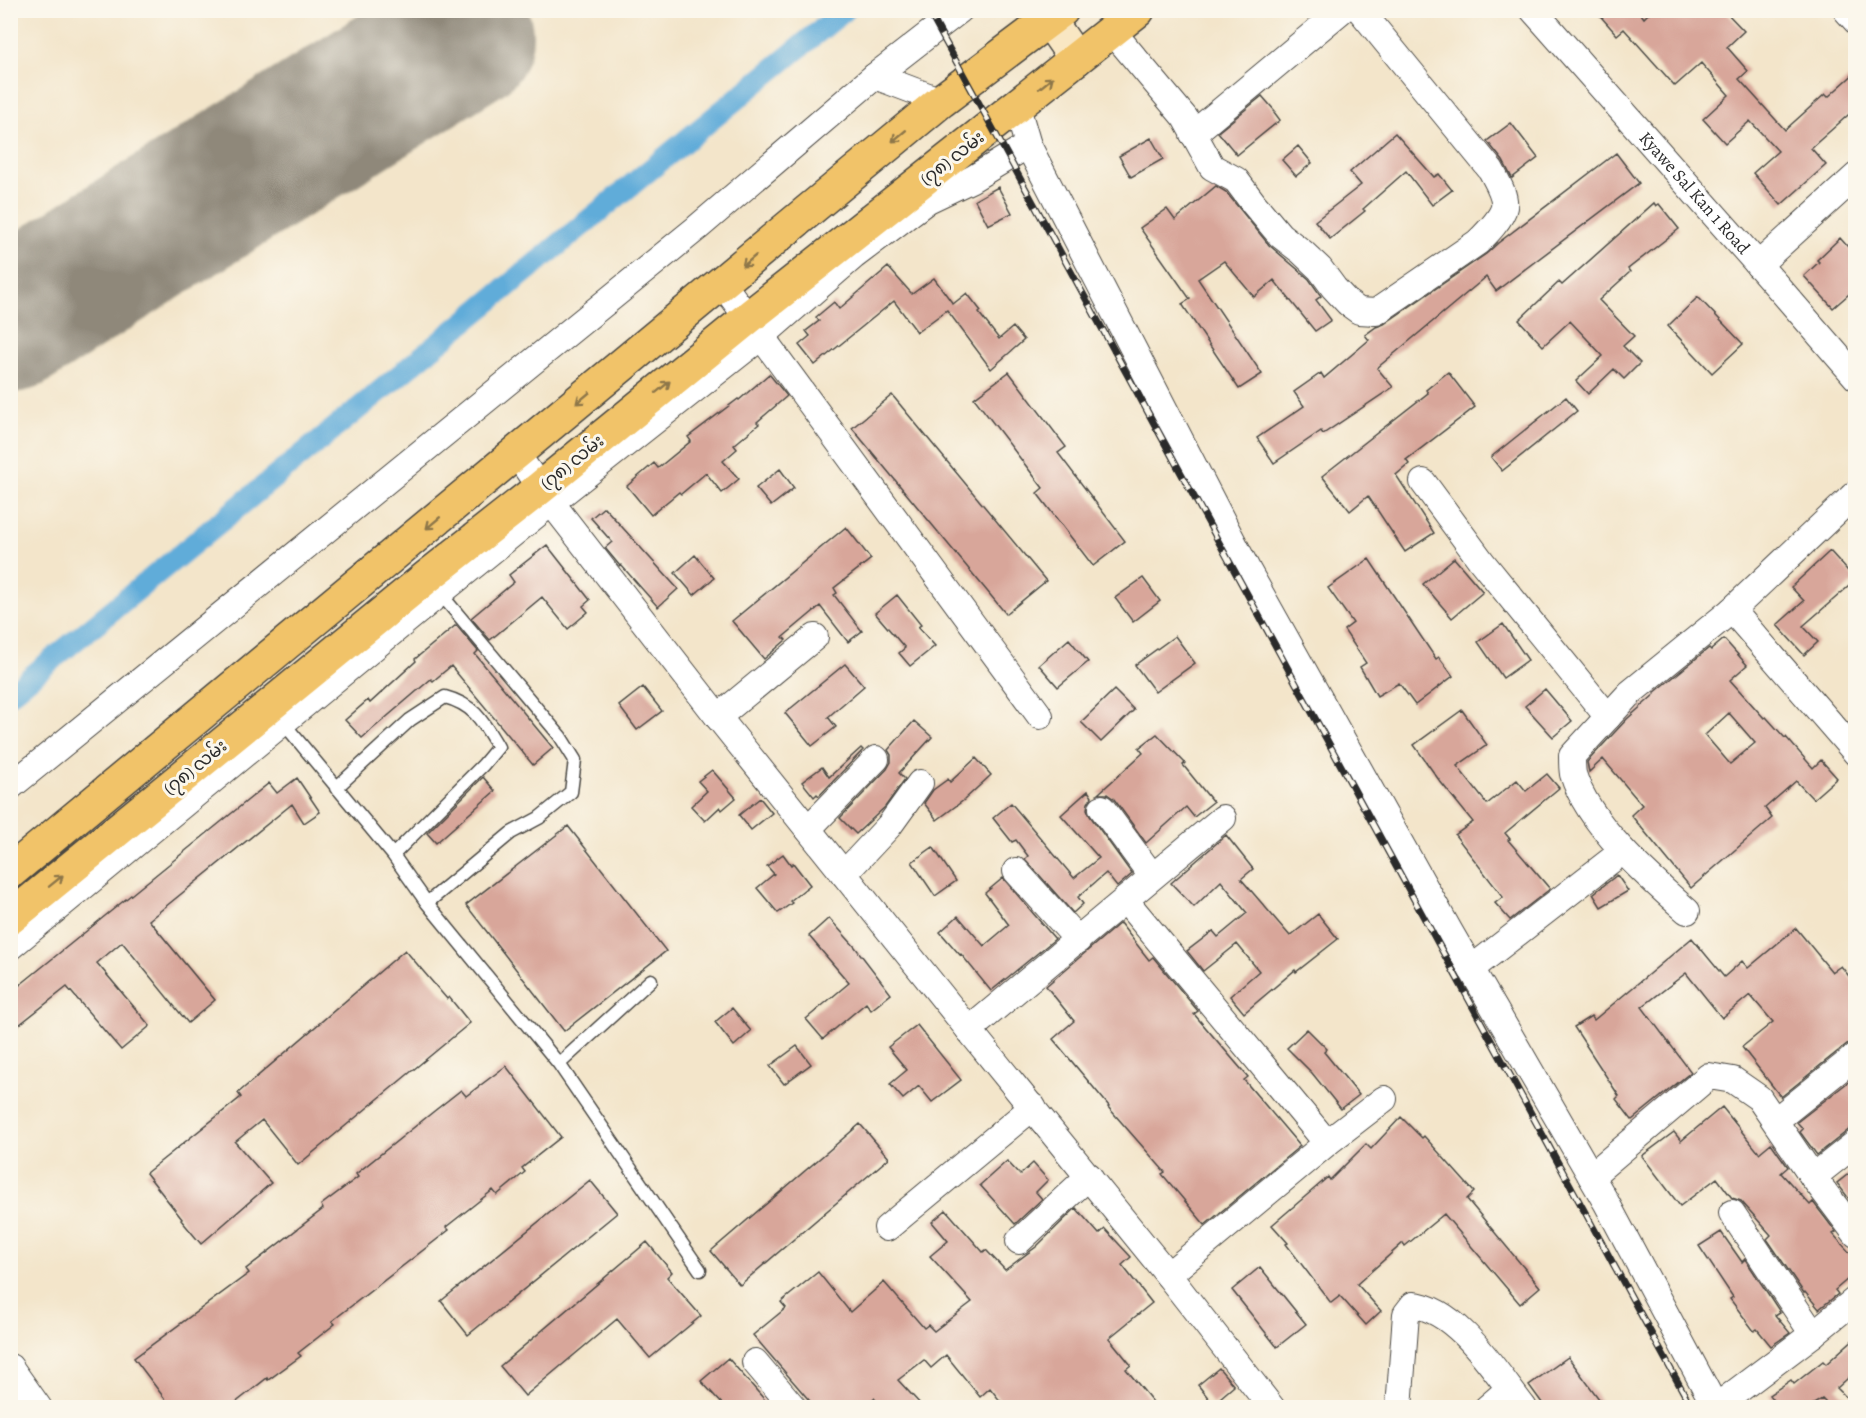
<svg xmlns="http://www.w3.org/2000/svg" width="1866" height="1418" font-family="Alegreya,'Noto Sans Myanmar',serif">
<style>
.lines{fill:none;stroke-linecap:round;stroke-linejoin:round}
.canal{stroke:#60acd9;stroke-width:22}
.runway{stroke:#8f887a;stroke-width:144}
.building{fill:#d8a69a;fill-rule:evenodd}
.service-casing{stroke:#494743;stroke-width:15}
.minor-casing{stroke:#494743;stroke-width:28}
.secondary-casing{stroke:#494743;stroke-width:36}
.primary-casing{stroke:#494743;stroke-width:36}
.service{stroke:#fff;stroke-width:12}
.minor{stroke:#fff;stroke-width:26}
.secondary{stroke:#f9e7c3;stroke-width:33}
.primary{stroke:#f1c369;stroke-width:33}
.rail-casing{stroke:#2b2b2b;stroke-width:7}
.rail{stroke:#fbf7ec;stroke-width:4.5;stroke-dasharray:14;stroke-linecap:butt}
.oneway{stroke:#8e774a}
.labels{text-anchor:middle;stroke-width:6;stroke-linejoin:round;paint-order:stroke}
.street-label{font-size:18px;fill:#2b2b2b;stroke:#fbf7ec}
</style>
<rect width="100%" height="100%" fill="#fbf7ec"/>
<filter id="ink" filterUnits="userSpaceOnUse"><feTurbulence type="fractalNoise" baseFrequency=".0167" numOctaves="2"/><feDisplacementMap in="SourceGraphic" scale="12" xChannelSelector="R" yChannelSelector="G"/><feConvolveMatrix kernelMatrix="1 2 1 2 8 2 1 2 1" color-interpolation-filters="sRGB"/></filter>
<filter id="wash" filterUnits="userSpaceOnUse"><feTurbulence type="fractalNoise" baseFrequency=".008" numOctaves="4" result="noise"/><feDisplacementMap in="SourceGraphic" scale="24" xChannelSelector="R" yChannelSelector="G"/><feGaussianBlur stdDeviation="1.35" result="paint"/><feColorMatrix in="noise" values="0 0 0 0 0 0 0 0 0 0 0 0 0 0 0 0 0 1.4 0 .05"/><feComposite in="paint" operator="in"/></filter>
<g filter="url(#wash)">
<rect width="100%" height="100%" fill="#f3e5ca"/>
<g class="lines">
<path class="canal" d="M 10,694 L 845,10"/>
<path class="runway" d="M 10,321 L 150,231 L 461,36"/>
</g>
<g id="blocks">
<path class="building" d="M 1595,10 L 1645,10 L 1641,14 L 1644,18 L 1652,10 L 1724,10 L 1744,31 L 1727,47 L 1748,71 L 1739,79 L 1785,130 L 1825,94 L 1828,97 L 1856,72 L 1856,108 L 1811,148 L 1826,165 L 1781,205 L 1753,173 L 1778,151 L 1750,121 L 1725,143 L 1703,119 L 1729,95 L 1701,63 L 1675,86 L 1624,29 L 1617,35 Z
M 1262,96 L 1275,111 L 1274,112 L 1280,120 L 1237,155 L 1218,132 Z
M 1511,123 L 1538,158 L 1512,178 L 1503,161 L 1487,141 Z
M 1395,133 L 1434,177 L 1439,174 L 1452,190 L 1432,205 L 1406,171 L 1363,209 L 1365,211 L 1330,239 L 1315,221 L 1361,185 L 1350,172 Z
M 1151,138 L 1163,159 L 1131,177 L 1119,156 Z
M 1298,146 L 1312,163 L 1296,176 L 1282,160 Z
M 1616,153 L 1639,183 L 1496,291 L 1486,277 L 1377,368 L 1393,387 L 1323,434 L 1321,431 L 1274,463 L 1257,438 L 1304,406 L 1294,392 L 1321,373 L 1324,378 L 1369,340 L 1365,335 L 1376,327 L 1384,324 L 1486,254 L 1498,243 Z
M 1216,186 L 1226,192 L 1269,245 L 1309,279 L 1321,296 L 1316,300 L 1331,320 L 1315,331 L 1274,280 L 1254,297 L 1224,261 L 1198,279 L 1262,374 L 1239,389 L 1182,304 L 1190,299 L 1140,228 L 1167,209 L 1175,220 Z
M 998,187 L 1012,213 L 988,225 L 975,200 Z
M 1654,203 L 1656,206 L 1659,204 L 1679,229 L 1628,269 L 1630,272 L 1599,300 L 1634,336 L 1623,346 L 1640,363 L 1624,379 L 1614,369 L 1588,394 L 1576,381 L 1603,356 L 1570,321 L 1543,346 L 1519,320 L 1559,282 L 1562,285 Z
M 1840,238 L 1856,256 L 1856,288 L 1833,308 L 1804,276 L 1819,262 L 1817,260 Z
M 888,267 L 912,294 L 934,278 L 953,304 L 967,293 L 981,311 L 979,313 L 999,339 L 1013,327 L 1024,340 L 991,369 L 947,310 L 917,332 L 894,301 L 815,365 L 799,345 L 810,336 L 806,331 L 819,321 L 816,317 L 834,302 L 839,309 Z
M 1698,297 L 1743,344 L 1712,373 L 1668,326 Z
M 1009,372 L 1066,447 L 1058,453 L 1125,541 L 1093,566 L 1037,493 L 1043,488 L 974,398 Z
M 1448,372 L 1475,407 L 1406,460 L 1409,464 L 1396,475 L 1434,533 L 1405,552 L 1368,496 L 1350,511 L 1322,476 L 1428,393 L 1426,390 Z
M 769,374 L 787,396 L 757,422 L 759,424 L 734,445 L 737,449 L 723,461 L 739,479 L 722,493 L 706,473 L 681,494 L 679,492 L 651,515 L 627,486 L 654,463 L 658,468 L 691,441 L 688,437 L 738,399 L 739,400 Z
M 892,395 L 1046,581 L 1006,614 L 852,428 Z
M 1566,397 L 1577,411 L 1502,471 L 1491,457 Z
M 780,469 L 794,488 L 771,506 L 756,488 Z
M 604,507 L 678,589 L 658,607 L 621,565 L 620,566 L 605,548 L 612,542 L 591,518 Z
M 846,527 L 871,559 L 834,588 L 837,593 L 834,595 L 862,631 L 848,642 L 820,606 L 783,637 L 786,640 L 764,659 L 732,621 Z
M 547,545 L 590,600 L 583,606 L 588,612 L 568,629 L 542,597 L 490,640 L 471,618 L 514,582 L 509,575 Z
M 1830,551 L 1856,580 L 1803,626 L 1818,642 L 1804,655 L 1777,625 L 1804,601 L 1791,587 Z
M 695,555 L 714,578 L 694,595 L 675,573 Z
M 1454,558 L 1483,592 L 1452,618 L 1423,584 Z
M 1369,559 L 1436,659 L 1439,657 L 1453,676 L 1415,705 L 1399,683 L 1377,696 L 1360,667 L 1366,663 L 1344,630 L 1353,623 L 1328,588 Z
M 1143,578 L 1160,601 L 1133,622 L 1115,598 Z
M 897,595 L 921,625 L 918,627 L 935,646 L 910,666 L 899,653 L 905,648 L 875,613 Z
M 1503,624 L 1528,660 L 1503,678 L 1478,642 Z
M 456,625 L 478,651 L 475,654 L 553,748 L 533,765 L 451,666 L 433,681 L 431,679 L 362,738 L 345,720 L 368,700 L 370,703 L 416,661 L 415,659 Z
M 1175,636 L 1195,663 L 1155,692 L 1135,665 Z
M 1069,639 L 1088,662 L 1058,687 L 1039,665 Z
M 1724,639 L 1747,665 L 1730,680 L 1764,718 L 1766,717 L 1785,738 L 1786,737 L 1813,768 L 1821,760 L 1837,778 L 1813,799 L 1796,781 L 1765,808 L 1772,818 L 1691,888 L 1631,815 L 1642,805 L 1603,759 L 1589,772 L 1587,762 L 1627,719 L 1655,694 L 1654,693 L 1709,648 L 1711,650 ZM 1729,713 L 1755,743 L 1730,764 L 1705,735 Z
M 845,664 L 864,686 L 828,717 L 836,727 L 812,746 L 785,713 Z
M 643,687 L 662,711 L 637,730 L 619,706 Z
M 1545,689 L 1572,721 L 1553,737 L 1525,706 Z
M 1114,690 L 1134,710 L 1101,742 L 1081,722 Z
M 1462,710 L 1487,745 L 1457,766 L 1487,804 L 1517,780 L 1526,791 L 1547,774 L 1559,788 L 1505,833 L 1510,839 L 1508,840 L 1550,889 L 1510,920 L 1495,903 L 1503,897 L 1455,835 L 1473,822 L 1439,780 L 1414,745 Z
M 914,721 L 932,737 L 899,773 L 905,779 L 885,807 L 856,834 L 840,818 L 887,769 L 891,762 L 891,755 L 888,750 Z
M 1157,734 L 1185,763 L 1183,765 L 1213,802 L 1194,817 L 1186,807 L 1146,843 L 1114,799 L 1107,794 L 1098,794 L 1143,753 L 1139,748 Z
M 861,748 L 863,750 L 819,796 L 817,794 L 814,797 L 802,782 L 822,767 L 829,777 Z
M 976,758 L 991,775 L 964,800 L 937,820 L 924,803 L 933,790 L 948,779 L 950,782 Z
M 712,770 L 736,798 L 722,810 L 720,807 L 705,821 L 691,806 L 707,791 L 698,781 Z
M 483,777 L 495,791 L 436,843 L 427,833 Z
M 297,778 L 320,812 L 304,823 L 292,804 L 149,920 L 215,1000 L 188,1023 L 122,942 L 97,963 L 150,1026 L 121,1050 L 67,987 L 10,1032 L 10,993 L 269,783 L 277,793 Z
M 1088,791 L 1092,797 L 1088,803 L 1087,809 L 1090,816 L 1132,874 L 1117,887 L 1106,873 L 1078,897 L 1083,904 L 1073,913 L 1025,859 L 1028,856 L 1016,840 L 1012,842 L 993,818 L 1011,803 L 1074,878 L 1099,858 L 1061,815 Z
M 760,798 L 772,813 L 751,830 L 739,815 Z
M 568,826 L 666,951 L 564,1031 L 466,905 Z
M 1226,835 L 1253,869 L 1241,879 L 1290,936 L 1318,914 L 1338,939 L 1296,972 L 1295,970 L 1244,1013 L 1230,996 L 1259,971 L 1237,944 L 1203,971 L 1187,951 L 1213,931 L 1218,937 L 1247,913 L 1221,881 L 1194,907 L 1171,883 Z
M 933,847 L 956,881 L 935,896 L 912,862 Z
M 783,854 L 791,865 L 793,863 L 810,885 L 790,901 L 792,903 L 778,913 L 757,888 L 774,874 L 767,866 Z
M 1617,875 L 1628,891 L 1601,907 L 1593,894 Z
M 1003,878 L 1055,939 L 991,991 L 961,954 L 960,955 L 940,932 L 958,916 L 984,946 L 1009,925 L 985,893 Z
M 829,918 L 855,947 L 891,994 L 871,1010 L 866,1003 L 823,1039 L 806,1019 L 849,983 L 809,936 Z
M 1120,923 L 1149,960 L 1153,957 L 1198,1011 L 1194,1014 L 1248,1077 L 1244,1080 L 1300,1146 L 1205,1225 L 1162,1174 L 1165,1172 L 1108,1107 L 1109,1106 L 1053,1039 L 1074,1021 L 1046,986 Z
M 1796,928 L 1832,972 L 1841,966 L 1856,985 L 1856,1041 L 1847,1044 L 1781,1097 L 1742,1047 L 1773,1022 L 1750,995 L 1722,1018 L 1686,973 L 1642,1007 L 1691,1072 L 1632,1120 L 1616,1099 L 1619,1096 L 1574,1027 L 1591,1016 L 1594,1020 L 1692,938 L 1724,977 L 1742,961 L 1748,968 Z
M 405,950 L 447,999 L 449,997 L 470,1023 L 298,1165 L 262,1120 L 235,1142 L 271,1183 L 201,1244 L 181,1220 L 182,1219 L 146,1173 L 241,1097 L 238,1093 Z
M 732,1008 L 751,1031 L 734,1046 L 715,1022 Z
M 917,1025 L 961,1080 L 932,1102 L 919,1086 L 903,1099 L 890,1084 L 907,1070 L 888,1047 Z
M 1307,1029 L 1327,1049 L 1324,1052 L 1359,1095 L 1341,1109 L 1312,1073 L 1287,1048 Z
M 797,1046 L 811,1064 L 784,1084 L 770,1066 Z
M 506,1066 L 561,1137 L 522,1168 L 525,1172 L 497,1195 L 493,1190 L 446,1227 L 449,1230 L 332,1321 L 335,1324 L 298,1353 L 301,1356 L 268,1380 L 267,1378 L 230,1407 L 171,1407 L 134,1358 L 249,1273 L 246,1269 L 323,1209 L 321,1205 L 358,1177 L 356,1174 L 433,1112 L 461,1090 L 466,1096 Z
M 1856,1076 L 1856,1124 L 1817,1155 L 1800,1132 L 1803,1129 L 1797,1122 Z
M 1722,1107 L 1759,1153 L 1771,1143 L 1788,1167 L 1781,1173 L 1810,1205 L 1813,1202 L 1836,1232 L 1833,1234 L 1856,1260 L 1856,1272 L 1835,1290 L 1838,1294 L 1819,1309 L 1805,1292 L 1804,1293 L 1767,1239 L 1771,1235 L 1741,1201 L 1732,1198 L 1717,1178 L 1680,1206 L 1642,1156 L 1674,1132 L 1681,1141 Z
M 1401,1117 L 1422,1138 L 1424,1136 L 1474,1192 L 1467,1199 L 1540,1287 L 1520,1304 L 1444,1214 L 1405,1246 L 1403,1243 L 1357,1284 L 1381,1311 L 1366,1325 L 1340,1296 L 1331,1303 L 1286,1244 L 1288,1243 L 1272,1225 L 1328,1177 L 1330,1180 L 1366,1144 L 1371,1149 Z
M 860,1124 L 889,1158 L 740,1285 L 711,1251 Z
M 1007,1161 L 1020,1175 L 1033,1163 L 1048,1180 L 1036,1192 L 1042,1199 L 1015,1224 L 980,1185 Z
M 1856,1168 L 1856,1208 L 1837,1183 Z
M 590,1180 L 617,1213 L 468,1335 L 441,1301 Z
M 1076,1208 L 1099,1234 L 1105,1229 L 1131,1257 L 1122,1265 L 1152,1303 L 1109,1338 L 1131,1365 L 1126,1369 L 1157,1407 L 1005,1407 L 990,1388 L 980,1397 L 946,1355 L 931,1368 L 924,1360 L 898,1380 L 923,1407 L 882,1407 L 874,1398 L 863,1407 L 815,1407 L 753,1335 L 786,1308 L 781,1302 L 818,1272 L 850,1312 L 884,1282 L 924,1328 L 928,1325 L 934,1331 L 972,1302 L 930,1256 L 948,1241 L 932,1222 L 946,1210 L 983,1252 L 986,1250 L 1005,1270 L 1036,1247 Z
M 1721,1232 L 1742,1262 L 1745,1259 L 1780,1312 L 1775,1315 L 1790,1333 L 1771,1346 L 1757,1329 L 1754,1331 L 1730,1299 L 1733,1297 L 1699,1246 Z
M 647,1242 L 672,1272 L 667,1277 L 701,1316 L 650,1358 L 617,1319 L 525,1396 L 500,1366 Z
M 1260,1267 L 1306,1324 L 1277,1347 L 1232,1290 Z
M 1856,1337 L 1856,1371 L 1837,1388 L 1856,1407 L 1830,1407 L 1822,1399 L 1809,1407 L 1778,1407 L 1769,1395 L 1791,1380 L 1794,1384 L 1823,1361 L 1826,1364 Z
M 1568,1357 L 1605,1407 L 1545,1407 L 1529,1385 Z
M 728,1358 L 771,1407 L 725,1407 L 701,1381 Z
M 1219,1368 L 1234,1386 L 1213,1404 L 1198,1385 Z"/>
</g>
</g>
<g filter="url(#ink)">
<use href="#blocks" fill-opacity="0" stroke="#494743" stroke-width="1.5"/>
<g class="lines">
<g class="service-casing">
<path id="service" d="M 281,720 L 393,855 L 427,903 L 559,1064 L 700,1270
M 336,788 L 410,720 L 445,697 C 475,705 483,722 498,747 L 483,765 L 393,855
M 427,903 L 511,833 L 539,818 L 571,792 L 575,760 L 560,736 L 439,592
M 559,1064 L 651,980"/>
</g>
<g class="minor-casing">
<g id="minor">
<path id="s1" d="M 1533,10 L 1785,295 L 1856,377"/>
<path d="M 1846,10 L 1856,21"/>
<path d="M 1112,31 L 1185,118 L 1212,167 L 1236,180 L 1254,204 L 1280,235 L 1302,252 L 1320,269 L 1334,288 L 1348,303 L 1359,311 L 1376,312 L 1478,242 C 1486,234 1502,218 1504,207 C 1506,195 1496,180 1491,170 L 1360,10"/>
<path d="M 875,76 L 941,101"/>
<path d="M 1017,107 L 1028,145 L 1248,571 L 1450,932 L 1606,1202 L 1716,1408"/>
<path d="M 1193,134 L 1342,10"/>
<path d="M 1758,265 L 1856,176"/>
<path d="M 722,283 L 1040,716"/>
<path d="M 516,453 L 540,488 L 718,717 L 969,1030 L 1168,1275 L 1272,1408"/>
<path d="M 1423,482 L 1482,562 L 1608,717"/>
<path d="M 1856,493 L 1732,610 L 1856,753"/>
<path d="M 718,717 L 815,637"/>
<path d="M 10,787 L 697,228 L 875,76 L 960,10"/>
<path d="M 1102,808 L 1152,876"/>
<path d="M 808,829 L 876,759"/>
<path d="M 1016,871 L 1078,940"/>
<path d="M 844,874 L 889,826 L 920,783"/>
<path d="M 1125,900 L 1327,1143 L 1168,1275"/>
<path d="M 1687,911 C 1648,877 1588,824 1573,774 C 1572,768 1572,761 1572,756 L 1630,693 L 1732,610"/>
<path d="M 10,947 L 440,593 L 552,502 L 762,336 L 854,256 L 928,200 L 972,179 L 1028,145"/>
<path d="M 1471,969 L 1623,851"/>
<path d="M 969,1030 L 1223,818"/>
<path d="M 1776,1120 L 1856,1056"/>
<path d="M 1327,1143 L 1384,1099"/>
<path d="M 1591,1176 L 1709,1076 L 1733,1080 L 1759,1098 L 1813,1177 L 1856,1234"/>
<path d="M 1813,1177 L 1856,1143"/>
<path d="M 1732,1213 L 1813,1334"/>
<path d="M 887,1228 L 1033,1107"/>
<path d="M 1019,1241 L 1089,1176"/>
<path d="M 755,1362 L 794,1408"/>
<path d="M 10,1367 L 39,1408"/>
<path d="M 1716,1407 L 1813,1334 L 1856,1299"/>
<path d="M 1399,1408 L 1406,1314 L 1413,1305 C 1458,1309 1497,1374 1524,1408"/>
<path d="M 1487,1408 L 1509,1389"/>
</g>
</g>
<g class="secondary-casing">
<path id="secondary" d="M 1042,10 L 1076,59"/>
</g>
<g class="primary-casing">
<path id="primary" d="M 10,872 L 941,101 L 1062,10
M 10,918 L 427,577 L 540,488 L 748,318 L 1138,10"/>
</g>
<use href="#service" class="service"/>
<use href="#minor" class="minor"/>
<use href="#secondary" class="secondary"/>
<use href="#primary" class="primary"/>
<g class="rail-casing">
<path id="rail" d="M 928,10 L 1692,1408"/>
</g>
<use href="#rail" class="rail"/>
</g>
<defs><path id="oneway-shaft" d="M-6 0H5M1.5-3L5.5 0L1.5 3" fill="none" stroke-width="1.6" stroke-linecap="round" stroke-linejoin="round" transform="scale(1.5)"/></defs>
<g class="oneway">
<use href="#oneway-shaft" transform="translate(1046 83) rotate(-39)"/>
<use href="#oneway-shaft" transform="translate(899 136) rotate(140)"/>
<use href="#oneway-shaft" transform="translate(749 261) rotate(140)"/>
<use href="#oneway-shaft" transform="translate(663 387) rotate(-39)"/>
<use href="#oneway-shaft" transform="translate(583 398) rotate(140)"/>
<use href="#oneway-shaft" transform="translate(433 523) rotate(140)"/>
<use href="#oneway-shaft" transform="translate(56 881) rotate(-39)"/>
</g>
</g>
<g class="labels">
<g class="street-label">
<text transform="translate(952 158) rotate(-38)" y="6">(၇၈) လမ်း</text>
<text dy="6" stroke="none"><textPath href="#s1" startOffset="244">Kyawe Sal Kan 1 Road</textPath></text>
<text transform="translate(572 462) rotate(-39)" y="6">(၇၈) လမ်း</text>
<text transform="translate(195 767) rotate(-39)" y="6">(၇၈) လမ်း</text>
</g>
</g>
<rect width="1866" height="1418" fill="none" stroke="#fbf7ec" stroke-width="36"/>
</svg>
